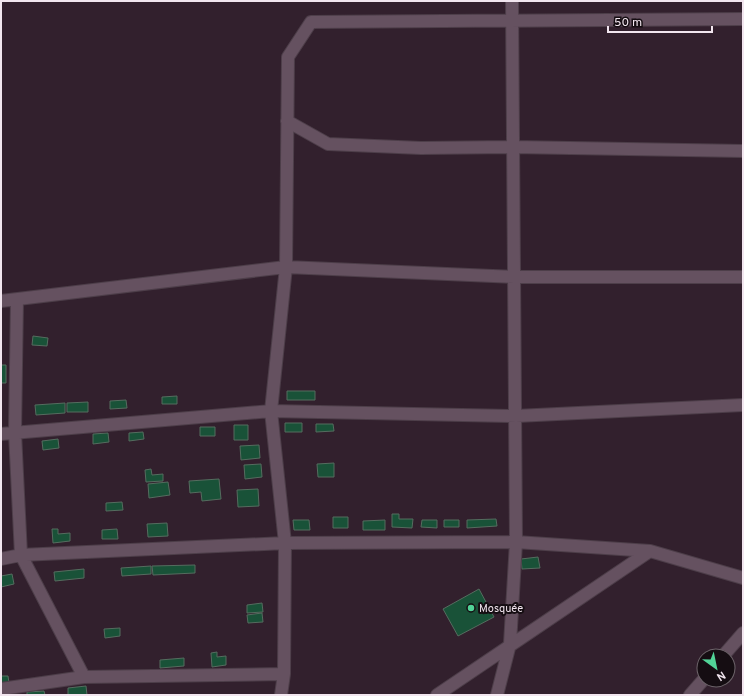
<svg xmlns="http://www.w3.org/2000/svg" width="744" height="696" font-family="Overpass,sans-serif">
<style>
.building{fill:#195238;stroke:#556c5f}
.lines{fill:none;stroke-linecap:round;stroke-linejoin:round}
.minor-casing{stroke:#4d3e49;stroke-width:14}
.minor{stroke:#655160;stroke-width:12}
.poi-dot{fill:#51d397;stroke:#150d12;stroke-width:1.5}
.labels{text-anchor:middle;stroke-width:4;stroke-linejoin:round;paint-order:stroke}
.poi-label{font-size:11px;fill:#f2e6ef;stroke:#150d12;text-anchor:start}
</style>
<rect width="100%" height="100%" fill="#32202d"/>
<path class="building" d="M 33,336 L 48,338 L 47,346 L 32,345 Z
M 1,365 L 6,365 L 6,383 L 1,383 Z
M 287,391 L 315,391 L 315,400 L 287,400 Z
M 177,396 L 177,404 L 162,404 L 162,397 Z
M 126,400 L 127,408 L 110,409 L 110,401 Z
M 88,402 L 88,412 L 67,412 L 67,403 Z
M 65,403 L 65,413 L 36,415 L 35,405 Z
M 285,423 L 302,423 L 302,432 L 285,432 Z
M 316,424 L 333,424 L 334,431 L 316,432 Z
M 234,425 L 248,425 L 248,440 L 234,440 Z
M 200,427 L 215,427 L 215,436 L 200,436 Z
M 143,432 L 144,439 L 129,441 L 129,433 Z
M 108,433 L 109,442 L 93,444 L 93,434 Z
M 58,439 L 59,448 L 43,450 L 42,441 Z
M 259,445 L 260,458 L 241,460 L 240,446 Z
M 334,463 L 334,477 L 318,477 L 317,464 Z
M 261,464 L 262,477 L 245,479 L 244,465 Z
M 151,469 L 152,475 L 163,474 L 163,481 L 146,482 L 145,470 Z
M 219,479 L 221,499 L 202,501 L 201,492 L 190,493 L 189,481 Z
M 168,482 L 170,495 L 149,498 L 148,484 Z
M 258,489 L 259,506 L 238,507 L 237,490 Z
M 122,502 L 123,510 L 106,511 L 106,503 Z
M 392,514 L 399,514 L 399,519 L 413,519 L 412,528 L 392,527 Z
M 333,517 L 348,517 L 348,528 L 333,528 Z
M 496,519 L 497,526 L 467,528 L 467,520 Z
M 293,520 L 309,520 L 310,530 L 294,530 Z
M 385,520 L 385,530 L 363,530 L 363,521 Z
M 422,520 L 437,520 L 437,528 L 421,527 Z
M 444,520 L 459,520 L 459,527 L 444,527 Z
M 167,523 L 168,536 L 148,537 L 147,524 Z
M 52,529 L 58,529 L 58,534 L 70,533 L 70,541 L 53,543 Z
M 117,529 L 118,539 L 102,539 L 102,530 Z
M 538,557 L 540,568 L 522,569 L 521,559 Z
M 195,565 L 195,573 L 153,575 L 152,566 Z
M 151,566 L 151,574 L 122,576 L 121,568 Z
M 84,569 L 84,578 L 55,581 L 54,572 Z
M 12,574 L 14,584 L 1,587 L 1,576 Z
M 479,589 L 494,617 L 458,636 L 443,609 Z
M 262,603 L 263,612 L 247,613 L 247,605 Z
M 262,613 L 263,622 L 248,623 L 247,615 Z
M 120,628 L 120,636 L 105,638 L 104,629 Z
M 217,652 L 217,657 L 226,656 L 226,665 L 212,667 L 211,653 Z
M 184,658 L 184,666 L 160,668 L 160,660 Z
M 1,676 L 8,676 L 9,683 L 1,684 Z
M 86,686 L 87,695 L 68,695 L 68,688 Z
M 44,691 L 45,695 L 27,695 L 27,692 Z"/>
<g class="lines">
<g class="minor-casing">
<path id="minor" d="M 287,121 L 328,144 L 421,148 L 513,147 L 743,151
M 17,299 L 15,433 L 21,555 L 84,677
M 1,301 L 286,267 L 514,277 L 743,277
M 1,434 L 271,411 L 516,416 L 743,405
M 1,559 L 21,555 L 285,543 L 516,542 L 650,551 L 743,578
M 723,656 L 743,633
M 1,689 L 84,677 L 284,674
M 281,695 L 284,674 L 285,543 L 271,411 L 286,267 L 288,57 L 311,22 L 743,19
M 437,695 L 650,551
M 497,695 L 510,644 L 516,542 L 512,1
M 690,695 L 704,679"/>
</g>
<use href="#minor" class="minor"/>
</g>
<circle class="poi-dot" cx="471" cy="608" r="4"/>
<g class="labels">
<g class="poi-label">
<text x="479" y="612">Mosquée</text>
</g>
</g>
<rect width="744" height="696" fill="none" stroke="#f2e6ef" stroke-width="4"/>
<g transform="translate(716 668) rotate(147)"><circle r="19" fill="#150d12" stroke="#6d646a"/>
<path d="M0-3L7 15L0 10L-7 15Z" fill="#51d397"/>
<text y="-6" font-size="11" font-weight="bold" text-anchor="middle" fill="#f2e6ef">N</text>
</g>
<path d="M608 26v6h104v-6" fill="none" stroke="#f2e6ef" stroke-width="2"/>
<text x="614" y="26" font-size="12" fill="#f2e6ef" stroke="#150d12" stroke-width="3" paint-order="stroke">50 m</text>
</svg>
